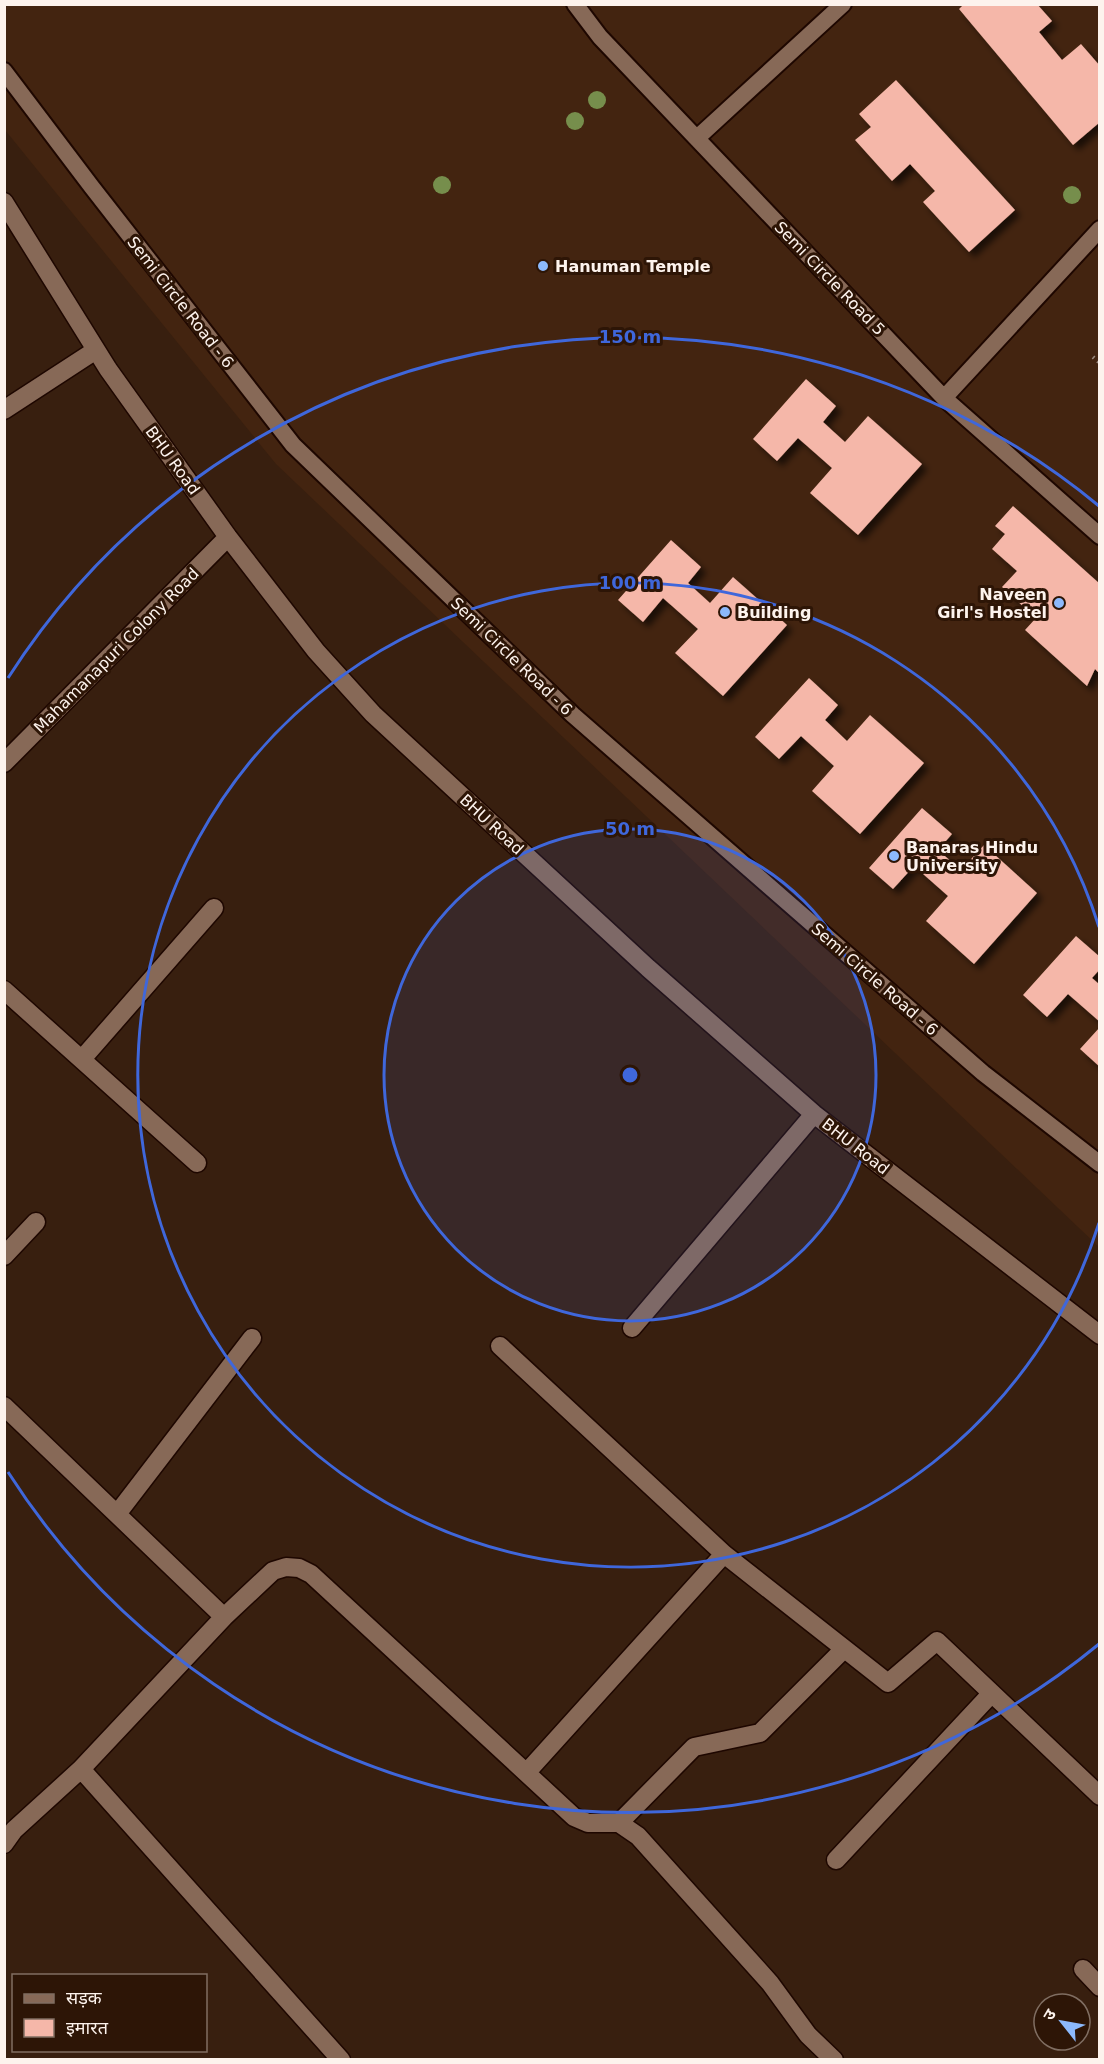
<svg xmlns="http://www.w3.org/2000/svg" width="1104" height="2064" font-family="'DejaVu Sans','Noto Sans Devanagari',sans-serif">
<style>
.built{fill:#432410}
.building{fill:#f5b7a9;filter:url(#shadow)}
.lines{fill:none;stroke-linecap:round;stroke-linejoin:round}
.lane-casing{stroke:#1e0700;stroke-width:20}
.street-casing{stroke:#1e0700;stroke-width:21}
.path{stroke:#9a897e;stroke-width:4;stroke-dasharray:1.5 4.5;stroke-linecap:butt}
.lane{stroke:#876957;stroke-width:16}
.street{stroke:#876957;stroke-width:18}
.tree{fill:#768e4c}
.ring{fill:none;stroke:#3f67db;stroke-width:3}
.poi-dot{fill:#8cb9fc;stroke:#2d1506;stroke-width:2}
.labels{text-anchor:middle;stroke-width:6;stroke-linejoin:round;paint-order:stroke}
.poi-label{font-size:16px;font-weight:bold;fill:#fdf3ed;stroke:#2d1506;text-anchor:start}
.street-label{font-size:16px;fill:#fdf3ed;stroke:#2d1506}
.centre{fill:#3f67db;stroke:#2d1506;stroke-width:3}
.ring-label{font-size:18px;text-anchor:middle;font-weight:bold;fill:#3f67db;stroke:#2d1506;stroke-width:6;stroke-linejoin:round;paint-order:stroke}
</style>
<defs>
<filter id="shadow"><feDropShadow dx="5.5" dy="5.5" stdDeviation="3" flood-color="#0009"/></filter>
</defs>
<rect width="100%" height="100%" fill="#381f0f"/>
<path class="built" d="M 4,5 L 1099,5 L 1099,1247 L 276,464 L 5,130 Z"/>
<path class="building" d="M 964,4 L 1037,4 L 1052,21 L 1039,32 L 1062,60 L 1081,44 L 1100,66 L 1100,122 L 1073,145 L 959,9 Z
M 896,80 L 1015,210 L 969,252 L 923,202 L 935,191 L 910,164 L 892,181 L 855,140 L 871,127 L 859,114 Z
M 806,379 L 836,406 L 823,422 L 845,442 L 868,416 L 922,464 L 858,535 L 810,493 L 832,468 L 798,438 L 777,461 L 753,439 Z
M 1013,506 L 1100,584 L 1100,674 L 1095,669 L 1087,686 L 1025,630 L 1036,618 L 1002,587 L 1017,571 L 992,549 L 1005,534 L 995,526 Z
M 671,540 L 701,567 L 688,583 L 710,603 L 733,577 L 787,625 L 723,696 L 675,653 L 698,629 L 663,598 L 643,622 L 618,600 Z
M 809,678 L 838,705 L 825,720 L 847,741 L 870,715 L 924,763 L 860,834 L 812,791 L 834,766 L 801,736 L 779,759 L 755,737 Z
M 922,808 L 952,834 L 938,850 L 961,870 L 984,845 L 1037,893 L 974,964 L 926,921 L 948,896 L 914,866 L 893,889 L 869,868 Z
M 1076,936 L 1100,957 L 1100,969 L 1092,978 L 1100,985 L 1100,1022 L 1068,994 L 1047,1017 L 1023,995 Z
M 1100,1027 L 1100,1067 L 1080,1049 Z"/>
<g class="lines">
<g class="lane-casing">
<path id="lane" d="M 575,4 L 600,37 L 944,398 L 1100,536
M 4,71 L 91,186 L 293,445 L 573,715 L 983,1073 L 1100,1164
M 697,138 L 843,4
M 944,398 L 1100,229"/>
</g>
<g class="street-casing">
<path id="street" d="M 4,202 L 108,369 L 228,537 L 316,651 L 373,714 L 648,968 L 814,1114 L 1100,1335
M 4,410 L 96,350
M 4,763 L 228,537
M 4,990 L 197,1163
M 82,1059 L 214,908
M 4,1256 L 36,1222
M 632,1328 L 814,1114
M 500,1346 L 724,1554 L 888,1683 L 937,1641 L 1100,1796
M 4,1406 L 224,1617
M 117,1514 L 252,1338
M 527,1772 L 724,1554
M 619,1823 L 694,1747 L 760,1733 L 844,1649
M 4,1844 L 14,1830 L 81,1769
M 836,1860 L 991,1694
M 1083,1969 L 1100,1987
M 341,2060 L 81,1769 L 224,1617 L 273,1571 L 286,1567 L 299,1568 L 311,1574 L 574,1817 L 588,1823 L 619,1823 L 638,1836 L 770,1983 L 808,2035 L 834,2060"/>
</g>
<path class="path" d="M 1093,357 L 1100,363"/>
<use href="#lane" class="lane"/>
<use href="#street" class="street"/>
</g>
<g class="tree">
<circle cx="597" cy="100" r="9"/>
<circle cx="575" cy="121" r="9"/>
<circle cx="442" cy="185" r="9"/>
<circle cx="1072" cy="195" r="9"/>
</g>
<circle cx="630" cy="1075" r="246" fill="#3f67db" fill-opacity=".12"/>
<g class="ring">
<circle cx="630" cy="1075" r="246"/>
<path d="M1099 1223A492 492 0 1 1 1099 927"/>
<path d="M1099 1644A738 738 0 0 1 8 1472M8 678A738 738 0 0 1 1099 506"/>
</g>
<g class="poi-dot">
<circle cx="543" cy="266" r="6"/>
<circle cx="1059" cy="603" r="6"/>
<circle cx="725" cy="612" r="6"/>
<circle cx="894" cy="856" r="6"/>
</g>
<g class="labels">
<g class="poi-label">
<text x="555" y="272">Hanuman Temple</text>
<text x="1047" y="600" text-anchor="end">Naveen<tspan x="1047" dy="18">Girl's Hostel</tspan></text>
<text x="737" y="618">Building</text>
<text x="906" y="853">Banaras Hindu<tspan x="906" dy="18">University</tspan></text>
</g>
<g class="street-label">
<text transform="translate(830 278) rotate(46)" y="6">Semi Circle Road 5</text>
<text transform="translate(181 302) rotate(52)" y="6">Semi Circle Road - 6</text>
<text transform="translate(173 460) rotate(54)" y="6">BHU Road</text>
<text transform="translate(116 650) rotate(-45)" y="6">Mahamanapuri Colony Road</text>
<text transform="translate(512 656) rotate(44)" y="6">Semi Circle Road - 6</text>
<text transform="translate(492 824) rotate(43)" y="6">BHU Road</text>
<text transform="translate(875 979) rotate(41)" y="6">Semi Circle Road - 6</text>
<text transform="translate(856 1146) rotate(38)" y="6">BHU Road</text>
</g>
</g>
<circle cx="630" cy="1075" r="9" class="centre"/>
<g class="ring-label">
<text x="630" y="343">150 m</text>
<text x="630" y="589">100 m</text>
<text x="630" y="835">50 m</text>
</g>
<rect width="1104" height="2064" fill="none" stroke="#fdf3ed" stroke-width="12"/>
<rect x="12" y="1974" width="195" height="78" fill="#2d1506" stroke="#806e62" stroke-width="1.5"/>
<rect x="24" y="1994" width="30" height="9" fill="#876957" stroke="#806e62" stroke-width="1.5"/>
<text x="66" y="2004" font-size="18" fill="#fdf3ed">सड़क</text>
<rect x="24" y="2019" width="30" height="18" fill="#f5b7a9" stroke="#806e62" stroke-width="1.5"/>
<text x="66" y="2034" font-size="18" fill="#fdf3ed">इमारत</text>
<g transform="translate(1062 2022) rotate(301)"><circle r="28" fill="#2d1506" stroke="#806e62" stroke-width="1.5"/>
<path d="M0-4.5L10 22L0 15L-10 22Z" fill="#8cb9fc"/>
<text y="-9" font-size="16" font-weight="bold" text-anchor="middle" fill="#fdf3ed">उ</text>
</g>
</svg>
